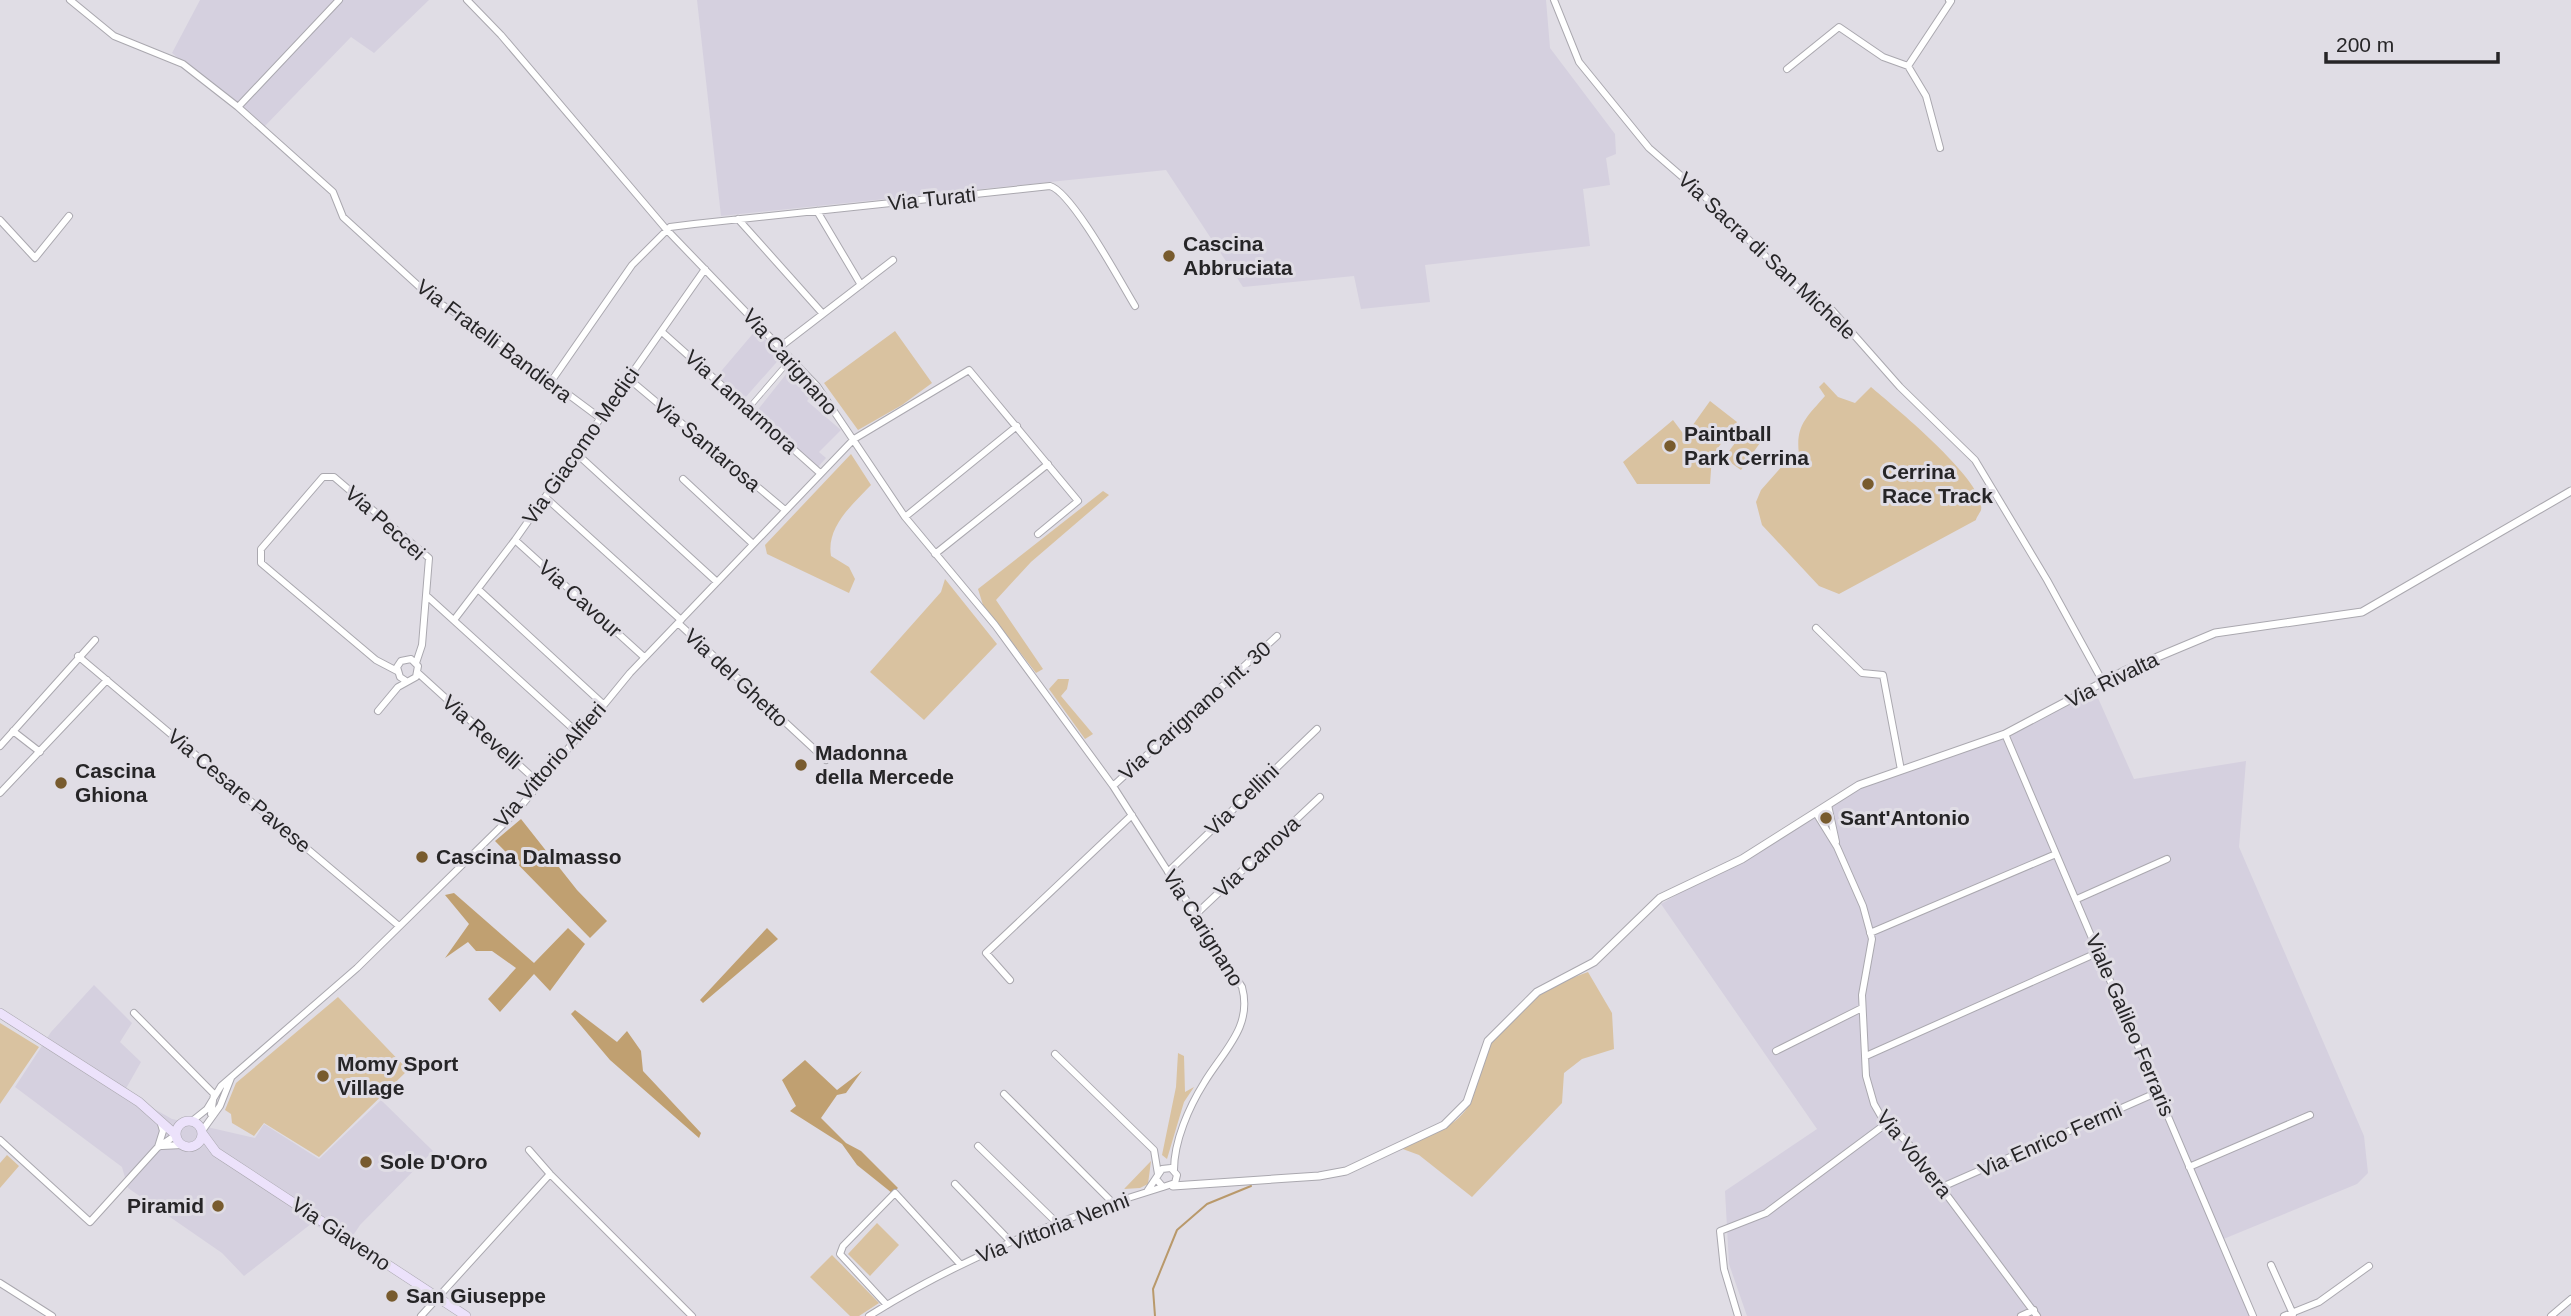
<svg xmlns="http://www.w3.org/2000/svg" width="2571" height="1316" font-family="Arial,sans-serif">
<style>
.built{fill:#d5d0df}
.green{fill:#d9c2a0}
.forest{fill:#c0a071}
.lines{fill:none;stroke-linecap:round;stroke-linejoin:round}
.stream{stroke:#b9996b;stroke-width:2}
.pedestrian-casing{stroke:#aaa8af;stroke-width:6}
.minor-casing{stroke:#aaa8af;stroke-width:8}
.tertiary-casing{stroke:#aaa8af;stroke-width:9}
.secondary-casing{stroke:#aaa8af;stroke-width:10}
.pedestrian{stroke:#fff;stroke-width:4.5}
.minor{stroke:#fff;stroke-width:6}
.tertiary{stroke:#fff;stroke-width:7}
.secondary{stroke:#ece2fb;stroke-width:9}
.poi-dot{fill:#785b2e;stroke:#e0dde5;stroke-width:2.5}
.labels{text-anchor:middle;stroke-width:6;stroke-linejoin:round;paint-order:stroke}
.street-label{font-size:21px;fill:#262527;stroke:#e0dde5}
.poi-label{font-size:21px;font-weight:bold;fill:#262527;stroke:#e0dde5;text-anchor:start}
</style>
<rect width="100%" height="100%" fill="#e0dde5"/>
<path class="built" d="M 200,0 L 429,0 L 374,53 L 351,37 L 263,128 L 172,53 Z
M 697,0 L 1546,0 L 1550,48 L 1615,134 L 1616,154 L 1606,158 L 1610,185 L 1583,189 L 1590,246 L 1425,265 L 1430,302 L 1361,309 L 1354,276 L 1243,287 L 1166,170 L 721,216 Z
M 756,330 L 782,356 L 744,399 L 717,376 Z
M 791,368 L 809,386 L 806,391 L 811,396 L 807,401 L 841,430 L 819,452 L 826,458 L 818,467 L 756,412 Z
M 2094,689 L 2134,779 L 2246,761 L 2239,847 L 2364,1136 L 2368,1173 L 2357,1184 L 2221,1240 L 2254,1316 L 2036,1316 L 2034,1311 L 2020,1316 L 1747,1316 L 1729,1264 L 1725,1191 L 1817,1129 L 1661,904 L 1879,777 L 2005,734 Z
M 94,985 L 132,1023 L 120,1042 L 141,1062 L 124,1092 L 172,1119 L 255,1138 L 264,1124 L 319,1159 L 381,1100 L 433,1151 L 360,1225 L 350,1240 L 311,1224 L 244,1276 L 222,1253 L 128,1188 L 122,1167 L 15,1087 L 51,1032 Z"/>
<path class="green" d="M 895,331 L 932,383 L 902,405 L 858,430 L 824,383 Z
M 1824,382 L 1838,397 L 1855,403 L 1871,387 C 1892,405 1987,482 1981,510 C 1981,511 1976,518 1976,520 L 1839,594 L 1819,586 L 1762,525 L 1756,502 L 1761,490 L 1783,465 L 1800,461 C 1794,427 1804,420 1825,396 L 1819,387 Z
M 1710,401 L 1737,422 L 1712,456 L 1710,484 L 1637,484 L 1623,462 L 1673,420 L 1685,436 Z
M 1746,428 L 1762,440 L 1741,470 L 1724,458 Z
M 851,454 L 871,485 C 852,505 826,527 831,556 L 849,567 L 855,579 L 849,593 L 767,554 L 765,545 Z
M 1103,491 L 1109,495 L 1031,562 L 996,600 L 1043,669 L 1036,673 L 983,605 L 978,589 Z
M 945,579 L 997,644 L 924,720 L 870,672 L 941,592 Z
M 1058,679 L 1069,679 L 1067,689 L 1061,696 L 1093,734 L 1085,739 L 1049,689 Z
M 1588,972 L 1612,1013 L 1614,1049 L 1582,1059 L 1564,1073 L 1562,1103 L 1472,1197 L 1419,1155 L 1400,1148 C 1423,1138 1449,1131 1465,1111 C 1478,1095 1477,1068 1487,1050 C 1507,1012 1549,985 1588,972 Z
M 338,997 L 408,1070 L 319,1157 L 264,1123 L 254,1136 L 232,1123 L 231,1114 L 225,1110 L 236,1083 Z
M 0,1023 L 39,1047 L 0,1104 Z
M 1178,1053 L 1184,1056 L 1185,1092 L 1194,1087 L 1184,1102 L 1167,1159 L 1162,1155 L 1176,1087 Z
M 7,1155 L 19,1166 L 0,1188 L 0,1163 Z
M 1151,1161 L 1148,1184 L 1140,1188 L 1124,1189 Z
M 877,1223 L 899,1245 L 870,1276 L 848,1254 Z
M 832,1255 L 879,1303 L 859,1316 L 850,1316 L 810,1277 Z"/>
<path class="forest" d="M 521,819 L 577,890 L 607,921 L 590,938 L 495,841 Z
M 454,893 L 534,963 L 568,928 L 585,944 L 550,991 L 534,974 L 500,1012 L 488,999 L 516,968 L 492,951 L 476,951 L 468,942 L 445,958 L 469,924 L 445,895 Z
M 767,928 L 778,939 L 703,1003 L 700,1000 Z
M 575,1010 L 617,1042 L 627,1031 L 641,1051 L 643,1071 L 701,1133 L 699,1138 L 610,1060 L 571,1014 Z
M 805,1060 L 837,1090 L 862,1071 L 846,1093 L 837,1095 L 821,1118 L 846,1143 L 861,1151 L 898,1188 L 892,1193 L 857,1165 L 842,1144 L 790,1111 L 796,1106 L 782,1080 Z"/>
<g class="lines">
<path class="stream" d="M 1155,1316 L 1153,1289 L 1177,1230 L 1207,1204 L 1251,1186"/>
<g class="pedestrian-casing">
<path id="pedestrian" d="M 748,409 L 791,359"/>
</g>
<g class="minor-casing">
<path id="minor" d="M 70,0 L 114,36 L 183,64 L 238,107 L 333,192 L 343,217 L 434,300 L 471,322 L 600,418
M 467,0 L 501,35 L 666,229 L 817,386 L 905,517 L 995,625 L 1113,786 L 1242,987 C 1253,1027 1223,1051 1204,1083 C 1189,1107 1174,1141 1174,1170
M 1554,0 L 1579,62 L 1649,148 L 1702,194 L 1799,289 L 1832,310 L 1900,387 L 1975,460 L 2047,580 L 2103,682
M 1908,66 L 1926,96 L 1940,148
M 1787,69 L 1839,27 L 1883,57 L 1908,66 L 1951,1 L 1949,0
M 238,107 L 339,0
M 817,211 L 861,285
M 738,219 L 823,314
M 0,220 L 35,258 L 69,216
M 662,332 L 820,473
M 780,347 L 893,260
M 629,379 L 785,510
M 550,383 L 632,265 L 670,227 L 694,224 L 1050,186 C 1072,192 1121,283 1135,306
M 576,453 L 717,582
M 683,479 L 753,544
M 545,497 L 681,620
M 905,517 L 1017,426
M 515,540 L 644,657
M 935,554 L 1048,464
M 479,590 L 603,704
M 428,597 L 579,734
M 454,620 L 515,540 L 705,269
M 678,623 L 826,760
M 1816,628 L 1862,673 L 1883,675 L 1901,770
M 78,656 L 399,926
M 397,671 L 376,660 L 261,563 L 261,549 L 323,477 L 334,477 L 429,558 L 422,645 L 416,663
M 418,673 L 540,784
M 378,711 L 398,687 L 416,677 L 418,666 L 411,659 L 401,661 L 397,667 L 400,677 L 406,681
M 13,731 L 40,752
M 2005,734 L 2253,1316
M 0,746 L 95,640
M 1113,786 L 1277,636
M 0,793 L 107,680
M 1828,805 L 1836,842
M 1816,813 L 1837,847 L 1863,906 L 1872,939 L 1862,995 L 1866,1076 L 1874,1104 L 1882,1118 L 1908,1143 L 2037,1316
M 1168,872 L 1317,729
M 2077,899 L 2167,859
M 1194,916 L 1320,797
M 1870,933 L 2056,854
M 1010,980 L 986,953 L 1132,815
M 134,1013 L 214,1094 L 211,1114
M 1776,1051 L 1862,1008
M 1055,1054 L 1154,1150 L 1158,1174
M 1866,1056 L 2099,952
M 1004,1094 L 1112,1202
M 192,1121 L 207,1109 L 221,1086 L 357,968 L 517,811 L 630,673 L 854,439 L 969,370 L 1078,501 L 1038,534
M 202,1131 L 220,1106 L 231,1078
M 0,1140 L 90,1222 L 157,1148 L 176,1135
M 162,1146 L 182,1145
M 978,1146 L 1056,1222
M 158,1147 L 163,1131 L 161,1124
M 529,1150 L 550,1174 L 692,1316
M 2189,1167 L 2310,1115
M 955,1184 L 1010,1241
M 1942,1187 L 2158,1092
M 1148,1190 L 1162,1169 L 1171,1168 L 1177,1175 L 1175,1183 L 1163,1187 L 1157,1180
M 2271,1265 L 2293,1314
M 0,1283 L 52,1316
M 887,1305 L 840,1254 L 843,1246 L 895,1193 L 960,1264
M 421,1316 L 550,1174
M 869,1316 C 961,1258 1060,1218 1163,1187
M 1738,1316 L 1724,1269 L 1720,1231 L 1766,1213 L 1887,1123
M 2021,1316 L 2034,1310
M 2284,1316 L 2319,1302 L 2369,1266
M 2551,1316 L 2571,1299"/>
</g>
<g class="tertiary-casing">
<path id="tertiary" d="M 1173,1186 L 1319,1176 L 1346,1171 L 1444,1125 L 1467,1102 L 1488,1041 L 1537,992 L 1594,962 L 1660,898 L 1742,859 L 1859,785 L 2005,734 L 2124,671 L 2215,633 L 2362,612 L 2571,491"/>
</g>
<g class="secondary-casing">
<path id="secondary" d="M 0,1013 L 139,1102 L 176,1135
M176 1134a13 13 0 1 1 26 0a13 13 0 1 1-26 0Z
M 202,1133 L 216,1152 L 466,1316"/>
</g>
<use href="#pedestrian" class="pedestrian"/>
<use href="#minor" class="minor"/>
<use href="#tertiary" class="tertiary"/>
<use href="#secondary" class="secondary"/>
</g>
<g class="poi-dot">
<circle cx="1169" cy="256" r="7"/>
<circle cx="1670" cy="446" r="7"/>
<circle cx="1868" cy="484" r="7"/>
<circle cx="801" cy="765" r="7"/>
<circle cx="61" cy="783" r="7"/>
<circle cx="1826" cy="818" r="7"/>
<circle cx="422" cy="857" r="7"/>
<circle cx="323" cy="1076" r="7"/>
<circle cx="366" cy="1162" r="7"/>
<circle cx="218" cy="1206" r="7"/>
<circle cx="392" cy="1296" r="7"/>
</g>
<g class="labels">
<g class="street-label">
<text transform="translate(932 199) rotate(-6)" y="7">Via Turati</text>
<text transform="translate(1767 256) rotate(43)" y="7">Via Sacra di San Michele</text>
<text transform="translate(494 341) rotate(37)" y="7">Via Fratelli Bandiera</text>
<text transform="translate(790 362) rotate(49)" y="7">Via Carignano</text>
<text transform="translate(741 402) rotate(42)" y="7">Via Lamarmora</text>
<text transform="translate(707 445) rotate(40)" y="7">Via Santarosa</text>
<text transform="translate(581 446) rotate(-55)" y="7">Via Giacomo Medici</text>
<text transform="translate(385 523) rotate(42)" y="7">Via Peccei</text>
<text transform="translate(580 599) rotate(42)" y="7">Via Cavour</text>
<text transform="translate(736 678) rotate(43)" y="7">Via del Ghetto</text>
<text transform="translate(2112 680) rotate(-26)" y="7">Via Rivalta</text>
<text transform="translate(1195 711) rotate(-42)" y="7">Via Carignano int. 30</text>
<text transform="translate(482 732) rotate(42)" y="7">Via Revelli</text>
<text transform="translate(550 765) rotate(-49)" y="7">Via Vittorio Alfieri</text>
<text transform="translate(239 791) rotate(40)" y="7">Via Cesare Pavese</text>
<text transform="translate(1242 800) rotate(-44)" y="7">Via Cellini</text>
<text transform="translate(1257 857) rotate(-43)" y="7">Via Canova</text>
<text transform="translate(1203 928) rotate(58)" y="7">Via Carignano</text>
<text transform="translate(2130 1025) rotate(67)" y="7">Viale Galileo Ferraris</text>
<text transform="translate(2050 1140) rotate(-24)" y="7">Via Enrico Fermi</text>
<text transform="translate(1914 1154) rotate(51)" y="7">Via Volvera</text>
<text transform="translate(1053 1228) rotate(-21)" y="7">Via Vittoria Nenni</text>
<text transform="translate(341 1234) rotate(34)" y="7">Via Giaveno</text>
</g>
<g class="poi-label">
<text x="1183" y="251">Cascina<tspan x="1183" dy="24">Abbruciata</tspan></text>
<text x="1684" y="441">Paintball<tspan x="1684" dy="24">Park Cerrina</tspan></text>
<text x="1882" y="479">Cerrina<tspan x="1882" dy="24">Race Track</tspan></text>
<text x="815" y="760">Madonna<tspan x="815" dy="24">della Mercede</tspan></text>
<text x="75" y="778">Cascina<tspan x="75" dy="24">Ghiona</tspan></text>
<text x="1840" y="825">Sant'Antonio</text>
<text x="436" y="864">Cascina Dalmasso</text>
<text x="337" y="1071">Momy Sport<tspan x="337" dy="24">Village</tspan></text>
<text x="380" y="1169">Sole D'Oro</text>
<text x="204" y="1213" text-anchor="end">Piramid</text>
<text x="406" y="1303">San Giuseppe</text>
</g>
</g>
<path d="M2326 52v10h172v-10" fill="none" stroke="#262527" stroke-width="3.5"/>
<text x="2336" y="52" font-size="21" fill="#262527" stroke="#e0dde5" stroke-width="5" paint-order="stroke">200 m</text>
</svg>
